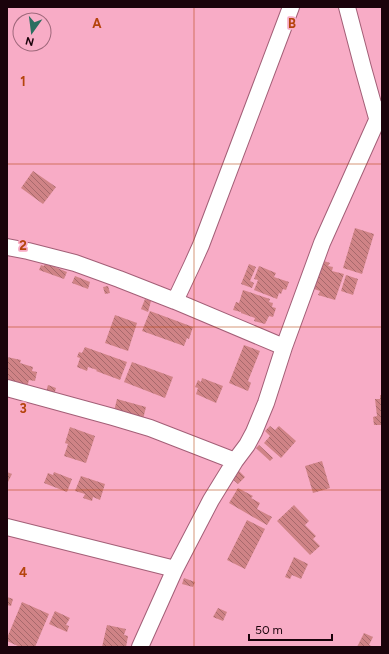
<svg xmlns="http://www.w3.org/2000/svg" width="389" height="654" font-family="Figtree,sans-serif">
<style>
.building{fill:url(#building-back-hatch)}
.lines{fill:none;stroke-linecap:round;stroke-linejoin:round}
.minor-casing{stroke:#a35f77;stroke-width:18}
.minor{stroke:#fff;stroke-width:16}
.grid{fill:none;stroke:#b4440c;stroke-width:1;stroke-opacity:0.55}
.grid-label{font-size:13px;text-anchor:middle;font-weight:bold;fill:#b4440c;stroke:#f8acc6;stroke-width:3.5;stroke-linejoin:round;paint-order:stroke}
</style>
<defs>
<pattern id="building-back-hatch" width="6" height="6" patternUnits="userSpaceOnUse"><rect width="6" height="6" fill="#cf8386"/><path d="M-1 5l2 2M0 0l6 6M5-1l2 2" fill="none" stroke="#a7696c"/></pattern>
</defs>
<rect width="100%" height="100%" fill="#f8acc6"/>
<path class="building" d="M 33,171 L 56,187 L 43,204 L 21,188 Z
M 355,228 L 374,234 L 362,274 L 343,268 Z
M 321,260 L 330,263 L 328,266 L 333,267 L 332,271 L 344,274 L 335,300 L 318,295 L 320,291 L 311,288 Z
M 45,263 L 67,272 L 64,279 L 39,270 L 41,265 L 44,266 Z
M 249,264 L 256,267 L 250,281 L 254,283 L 252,288 L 241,284 Z
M 259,266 L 276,273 L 274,277 L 289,282 L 286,290 L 283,289 L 281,294 L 279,293 L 277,299 L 254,290 L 258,280 L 254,279 Z
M 346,275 L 358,279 L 353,295 L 341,291 Z
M 75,276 L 90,282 L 88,289 L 72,283 Z
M 108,286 L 110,293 L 105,294 L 103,287 Z
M 243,290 L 270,299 L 269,302 L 273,303 L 272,307 L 276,308 L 273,317 L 269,316 L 265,324 L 254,321 L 255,318 L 241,313 L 241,312 L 233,310 L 236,302 L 239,303 Z
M 145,299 L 151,301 L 148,312 L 141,309 Z
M 150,311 L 193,327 L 189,339 L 187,338 L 184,346 L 142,331 Z
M 115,315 L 137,323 L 128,351 L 105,343 Z
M 244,345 L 260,351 L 248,381 L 251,383 L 248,391 L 229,383 Z
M 85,347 L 127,362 L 120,380 L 96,371 L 97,370 L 88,367 L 87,371 L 77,367 L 80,358 L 77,357 L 79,352 L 82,353 Z
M 7,357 L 21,360 L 20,363 L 33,367 L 32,371 L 37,372 L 35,381 L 29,380 L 27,387 L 7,382 Z
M 132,362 L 173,377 L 165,398 L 124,382 Z
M 202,378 L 223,386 L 216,403 L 196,394 L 198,388 L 195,387 L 198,380 L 201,382 Z
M 48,385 L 56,388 L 54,395 L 46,392 Z
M 380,395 L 382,395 L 382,425 L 374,425 L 373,417 L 377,416 L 375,399 L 380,399 Z
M 117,399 L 146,407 L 143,419 L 114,411 Z
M 270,426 L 275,430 L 279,426 L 296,441 L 281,458 L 264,443 L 270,436 L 265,431 Z
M 70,427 L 95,436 L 86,463 L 64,456 L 68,444 L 65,443 Z
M 259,445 L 273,458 L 270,461 L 256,448 Z
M 322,461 L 330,488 L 313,493 L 305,466 Z
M 237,469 L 245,477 L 238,484 L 230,477 Z
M 7,472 L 12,474 L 7,484 Z
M 54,472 L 72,479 L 67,492 L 44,483 L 48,473 L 53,475 Z
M 81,476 L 105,484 L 100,500 L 93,497 L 92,501 L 83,498 L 85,494 L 75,491 Z
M 238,488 L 253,496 L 251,498 L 260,503 L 257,509 L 272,517 L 267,525 L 229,503 Z
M 294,505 L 309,521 L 305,525 L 316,536 L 313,539 L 320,546 L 310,555 L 277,521 Z
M 247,520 L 265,529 L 245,569 L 227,560 Z
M 294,557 L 308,564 L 301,579 L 292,575 L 290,579 L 285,577 Z
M 184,578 L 195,582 L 193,587 L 182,584 Z
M 7,597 L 13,599 L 11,606 L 7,605 Z
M 22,602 L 49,614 L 35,647 L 20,647 L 7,641 L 7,638 Z
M 218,608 L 227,612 L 223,621 L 213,617 Z
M 55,611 L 70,618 L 66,625 L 69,626 L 67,632 L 49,624 Z
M 107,625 L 126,629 L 124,635 L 128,636 L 126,647 L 102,647 Z
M 364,633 L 373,637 L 369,645 L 374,647 L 357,647 Z"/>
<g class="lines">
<g class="minor-casing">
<path id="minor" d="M 347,7 L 363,68 L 377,118
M 7,247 L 28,251 L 75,263 L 119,279 L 175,301 L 284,347
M 175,301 L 192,265 L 201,245 L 291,7
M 7,388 L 113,417 L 150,428 L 235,461
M 7,527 L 175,569
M 140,647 L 175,569 L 211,500 L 235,461 L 247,445 L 254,432 L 266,403 L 284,347 L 322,243 L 382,109"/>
</g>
<use href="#minor" class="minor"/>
</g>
<path class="grid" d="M 194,7 L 194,647M 7,164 L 382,164M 7,327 L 382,327M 7,490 L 382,490"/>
<g class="grid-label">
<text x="97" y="28">A</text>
<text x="292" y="28">B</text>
<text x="23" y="86">1</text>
<text x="23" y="250">2</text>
<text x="23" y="413">3</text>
<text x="23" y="577">4</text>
</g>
<rect width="389" height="654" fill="none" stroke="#1a030b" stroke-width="16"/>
<g transform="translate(32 32) rotate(194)"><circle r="19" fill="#f8acc6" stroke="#9f687b"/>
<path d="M0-3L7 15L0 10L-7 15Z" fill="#2a6e60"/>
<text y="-6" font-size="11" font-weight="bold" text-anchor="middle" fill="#1a030b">N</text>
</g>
<path d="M249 634v6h83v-6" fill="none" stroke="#1a030b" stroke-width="2"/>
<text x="255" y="634" font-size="12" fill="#1a030b" stroke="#f8acc6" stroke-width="3" paint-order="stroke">50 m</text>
</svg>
